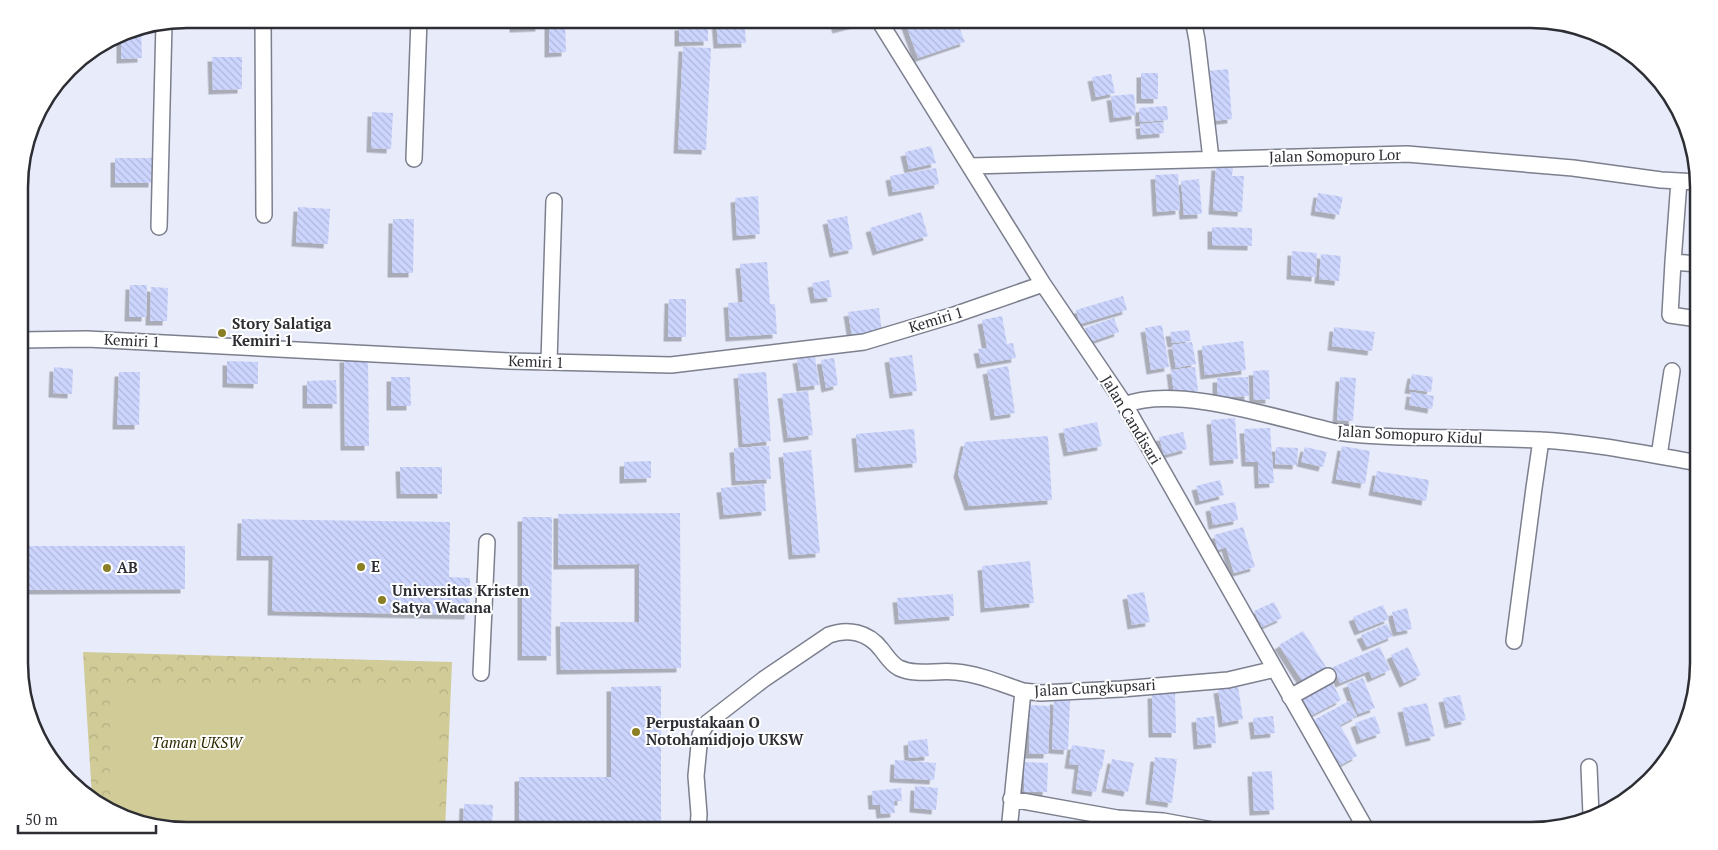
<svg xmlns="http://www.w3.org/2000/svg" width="1718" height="850" font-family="'PT Serif',serif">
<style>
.park{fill:url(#park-crowns)}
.garden{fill:#d1cb97}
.building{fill:url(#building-back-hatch);filter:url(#shadow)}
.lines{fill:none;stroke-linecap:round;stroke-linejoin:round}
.minor-casing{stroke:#7c7f8d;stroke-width:18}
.minor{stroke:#fff;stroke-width:15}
.poi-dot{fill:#8a7f25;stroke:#fff;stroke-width:2}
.labels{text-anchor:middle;stroke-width:4;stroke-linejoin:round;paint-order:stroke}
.street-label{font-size:15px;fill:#2d2e34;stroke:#fff}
.poi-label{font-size:15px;font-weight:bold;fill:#2d2e34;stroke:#fff;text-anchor:start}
.park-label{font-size:15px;font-style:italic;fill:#2f2a00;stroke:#fff}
.rim{fill:none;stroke:#2d2e34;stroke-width:2.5}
</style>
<defs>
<pattern id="park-crowns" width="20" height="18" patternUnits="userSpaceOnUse" patternTransform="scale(1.25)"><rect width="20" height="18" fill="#d1cb97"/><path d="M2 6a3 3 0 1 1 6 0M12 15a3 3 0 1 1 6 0" fill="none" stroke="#b4af83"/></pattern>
<pattern id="building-back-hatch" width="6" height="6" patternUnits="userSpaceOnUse" patternTransform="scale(1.25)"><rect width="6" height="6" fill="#ccd5fe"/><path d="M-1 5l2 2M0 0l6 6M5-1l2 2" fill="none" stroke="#b0b7da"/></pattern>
<filter id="shadow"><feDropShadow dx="-4.5" dy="4.5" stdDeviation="0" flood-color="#0004"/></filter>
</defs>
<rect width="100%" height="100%" fill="#e7ebfa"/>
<path class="park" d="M 83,652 L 452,662 L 445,831 L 187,831 L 113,814 L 92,797 Z"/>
<path class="garden" d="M 110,685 L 438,685 L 438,831 L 187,831 L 113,814 L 110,812 Z"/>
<path class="building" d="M 514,19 L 539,19 L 540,27 L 514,28 Z
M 716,19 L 744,19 L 746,43 L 718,44 Z
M 834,19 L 863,19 L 864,22 L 837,29 Z
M 904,19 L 956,19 L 965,42 L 918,58 Z
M 565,22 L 566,52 L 549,53 L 549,23 Z
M 708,25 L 708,41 L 679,42 L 679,26 Z
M 141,28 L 142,58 L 121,59 L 121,33 Z
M 683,47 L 711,48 L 706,150 L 678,149 Z
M 212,57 L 242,57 L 242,89 L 213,90 Z
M 1228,69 L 1232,119 L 1212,121 L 1208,71 Z
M 1141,73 L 1158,73 L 1158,99 L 1141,99 Z
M 1111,74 L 1115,93 L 1096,97 L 1092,77 Z
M 1134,94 L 1136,115 L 1114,118 L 1111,96 Z
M 1167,106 L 1168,120 L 1140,122 L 1139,108 Z
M 372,112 L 393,113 L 391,149 L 371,148 Z
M 1163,122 L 1164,133 L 1141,135 L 1140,124 Z
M 931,146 L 936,163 L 909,169 L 905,152 Z
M 115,158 L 153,158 L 153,183 L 115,183 Z
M 1216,166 L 1233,167 L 1232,176 L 1244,176 L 1242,212 L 1213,210 Z
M 936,168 L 939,184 L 893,192 L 890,176 Z
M 1178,174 L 1180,210 L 1157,212 L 1155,175 Z
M 1199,179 L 1202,214 L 1184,215 L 1181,181 Z
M 1318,193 L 1343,197 L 1339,215 L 1315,211 Z
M 758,196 L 760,234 L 737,236 L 735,198 Z
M 298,207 L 330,209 L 328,244 L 296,242 Z
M 921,212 L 928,236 L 877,251 L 870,228 Z
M 847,216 L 853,249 L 834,253 L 827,220 Z
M 393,219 L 414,219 L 413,273 L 392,273 Z
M 1212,227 L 1252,228 L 1252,246 L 1212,245 Z
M 1292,251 L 1317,253 L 1316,277 L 1291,275 Z
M 1321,254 L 1341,256 L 1339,281 L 1319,279 Z
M 767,262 L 770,304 L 775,304 L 777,334 L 730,337 L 728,303 L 743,302 L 740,264 Z
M 829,280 L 832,297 L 815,299 L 812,283 Z
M 130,285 L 147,285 L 146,317 L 129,317 Z
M 151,287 L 168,288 L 167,321 L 150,321 Z
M 1123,296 L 1127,310 L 1080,324 L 1076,310 Z
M 669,299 L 686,299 L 686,337 L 668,337 Z
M 879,308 L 882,332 L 852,336 L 848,312 Z
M 1002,316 L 1007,344 L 1013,343 L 1016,358 L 981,364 L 978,349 L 987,348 L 982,320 Z
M 1114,318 L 1119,332 L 1090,342 L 1085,328 Z
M 1162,325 L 1169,367 L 1151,370 L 1145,328 Z
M 1334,327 L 1375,332 L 1372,351 L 1332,346 Z
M 1189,330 L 1191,341 L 1172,343 L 1170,332 Z
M 1243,341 L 1246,370 L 1205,375 L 1202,346 Z
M 1192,342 L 1196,364 L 1176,368 L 1172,345 Z
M 912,355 L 917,391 L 894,394 L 889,358 Z
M 815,357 L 819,385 L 801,387 L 797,359 Z
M 344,358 L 368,358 L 369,446 L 345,446 Z
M 834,358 L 838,385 L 826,388 L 821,360 Z
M 227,361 L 258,362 L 258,384 L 227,383 Z
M 1008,366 L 1015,413 L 995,416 L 987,370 Z
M 54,367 L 73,369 L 72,394 L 53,393 Z
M 1195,367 L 1198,391 L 1174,394 L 1171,370 Z
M 1269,370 L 1270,399 L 1254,400 L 1253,371 Z
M 119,372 L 140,372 L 139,425 L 117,425 Z
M 766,372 L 771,441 L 743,444 L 738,374 Z
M 1412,374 L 1433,377 L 1431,392 L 1409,389 Z
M 391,377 L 410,377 L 411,406 L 391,406 Z
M 1248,377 L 1249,396 L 1217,397 L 1217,378 Z
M 1340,377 L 1356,378 L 1353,421 L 1337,420 Z
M 336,380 L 337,404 L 307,404 L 307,381 Z
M 808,391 L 813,435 L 788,438 L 782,394 Z
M 1411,392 L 1434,396 L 1432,409 L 1409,405 Z
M 1235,418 L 1238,459 L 1214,461 L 1211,420 Z
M 1097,422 L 1102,446 L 1068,452 L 1063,429 Z
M 1270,428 L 1274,483 L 1259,484 L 1258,462 L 1246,462 L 1244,429 Z
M 914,429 L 917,463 L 859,468 L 856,434 Z
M 1183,432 L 1187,449 L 1164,455 L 1159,437 Z
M 1048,436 L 1052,500 L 969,506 L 958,473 L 965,442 Z
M 769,446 L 771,479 L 736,481 L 734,448 Z
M 1342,446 L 1370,451 L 1365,484 L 1336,479 Z
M 1276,447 L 1298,448 L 1297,465 L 1275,464 Z
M 1305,447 L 1327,452 L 1323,467 L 1301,462 Z
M 811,450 L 820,553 L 793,555 L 783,453 Z
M 651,461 L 651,478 L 624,479 L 624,462 Z
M 400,467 L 442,467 L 442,494 L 401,494 Z
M 1377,471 L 1429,480 L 1426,501 L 1373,491 Z
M 1220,480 L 1224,495 L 1200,501 L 1196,486 Z
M 764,484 L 766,511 L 724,515 L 721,488 Z
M 1235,502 L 1238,520 L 1213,525 L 1210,507 Z
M 680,513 L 681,668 L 561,670 L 560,622 L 639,622 L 639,564 L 558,565 L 558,514 Z
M 522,517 L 552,517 L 551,656 L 522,656 Z
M 242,519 L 450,522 L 449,577 L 470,578 L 469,615 L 272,611 L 273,556 L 241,556 Z
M 1243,527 L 1255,567 L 1234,573 L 1226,547 L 1218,550 L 1214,535 Z
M 29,546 L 185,546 L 185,589 L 29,590 Z
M 1030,561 L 1034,603 L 985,608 L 982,566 Z
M 1144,592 L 1150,622 L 1132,625 L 1127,595 Z
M 953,594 L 954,616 L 899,620 L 897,598 Z
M 1274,602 L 1282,618 L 1262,627 L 1254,611 Z
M 1383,605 L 1389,619 L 1359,631 L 1353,617 Z
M 1407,608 L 1412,629 L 1397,632 L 1392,612 Z
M 1387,624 L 1393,636 L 1367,647 L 1361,635 Z
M 1303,631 L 1328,670 L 1305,685 L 1279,645 Z
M 1380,647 L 1390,670 L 1372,678 L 1369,671 L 1340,683 L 1333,667 Z
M 1408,647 L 1421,675 L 1404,683 L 1391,655 Z
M 1363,678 L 1375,708 L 1358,714 L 1347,684 Z
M 1331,680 L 1341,700 L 1312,715 L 1301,695 Z
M 661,686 L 661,831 L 519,831 L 519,777 L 611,777 L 611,687 Z
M 1238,686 L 1243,719 L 1223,723 L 1218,689 Z
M 1175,693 L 1176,733 L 1153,733 L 1152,694 Z
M 1460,695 L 1466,720 L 1449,724 L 1443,698 Z
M 1054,700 L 1070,701 L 1068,750 L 1052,749 Z
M 1349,701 L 1357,716 L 1340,725 L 1357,756 L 1335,768 L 1310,722 Z
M 1427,703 L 1435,736 L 1410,742 L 1402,708 Z
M 1030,705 L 1050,706 L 1048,754 L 1029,754 Z
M 1214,716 L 1216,743 L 1198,745 L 1196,718 Z
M 1273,716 L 1275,733 L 1255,735 L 1253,718 Z
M 1375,716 L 1381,733 L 1361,740 L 1355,723 Z
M 927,739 L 929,756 L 909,758 L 908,741 Z
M 1072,745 L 1105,750 L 1102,769 L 1100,769 L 1096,792 L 1076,789 L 1079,765 L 1069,764 Z
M 1155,757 L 1177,759 L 1172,803 L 1150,800 Z
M 1112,759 L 1134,763 L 1128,792 L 1106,788 Z
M 895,760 L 936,763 L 934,780 L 894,778 Z
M 1024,762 L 1048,763 L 1047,792 L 1024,792 Z
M 1272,771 L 1274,810 L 1254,811 L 1252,772 Z
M 915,786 L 938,788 L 936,810 L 914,808 Z
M 901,788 L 902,801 L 894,801 L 895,813 L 881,814 L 880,805 L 873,805 L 872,791 Z
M 464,804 L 493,805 L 492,831 L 463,831 Z"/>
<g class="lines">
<g class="minor-casing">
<path id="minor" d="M 263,19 L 264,215
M 878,19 L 1043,284 L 1125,405 L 1367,831
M 1193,19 L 1197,40 L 1211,159
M 414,159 L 419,19
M 970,166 L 1407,154 L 1573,168 L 1661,180 L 1698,182
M 159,227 L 164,23
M 1673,262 L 1679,181
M 1698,264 L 1673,262 L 1670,315 L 1698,319
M 19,340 L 87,339 L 509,361 L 671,365 L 864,342 L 954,315 L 1043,284
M 549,362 L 554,201
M 1125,405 C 1175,384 1279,419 1332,431 C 1354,436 1378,436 1401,437 C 1447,438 1494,438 1541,440 C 1594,443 1646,454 1699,463
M 1659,456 L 1672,371
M 1514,641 L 1534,488 L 1541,440
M 481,673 L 487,542
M 1290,697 L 1328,676
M 1589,767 L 1591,815
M 1011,799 L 1117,818
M 698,831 L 699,814 L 696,776 L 700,735 L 707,723 L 764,679 L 829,635 C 848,628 868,632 881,649 C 887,656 890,663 899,668 C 916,676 937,670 956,672 C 979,674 1002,684 1023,691
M 1009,831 L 1023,691 L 1041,693 L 1121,689 L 1228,680 L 1275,669
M 1114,831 L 1117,818 L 1163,821 L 1218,831"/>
</g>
<use href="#minor" class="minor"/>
</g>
<g class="poi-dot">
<circle cx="222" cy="333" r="5"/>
<circle cx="361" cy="567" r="5"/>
<circle cx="107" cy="568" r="5"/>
<circle cx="382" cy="600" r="5"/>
<circle cx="636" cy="732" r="5"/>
</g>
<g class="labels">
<g class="street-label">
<text transform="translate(1335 156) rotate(-1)" y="5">Jalan Somopuro Lor</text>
<text transform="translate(936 320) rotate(-17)" y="5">Kemiri 1</text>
<text transform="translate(132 341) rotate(3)" y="5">Kemiri 1</text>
<text transform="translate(536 362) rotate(2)" y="5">Kemiri 1</text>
<text transform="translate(1131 420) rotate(59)" y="5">Jalan Candisari</text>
<text transform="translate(1410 435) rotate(3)" y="5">Jalan Somopuro Kidul</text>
<text transform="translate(1095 688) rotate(-3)" y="5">Jalan Cungkupsari</text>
</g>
<g class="poi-label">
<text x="232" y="329">Story Salatiga<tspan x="232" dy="17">Kemiri 1</tspan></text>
<text x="371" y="572">E</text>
<text x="117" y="573">AB</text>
<text x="392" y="596">Universitas Kristen<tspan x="392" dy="17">Satya Wacana</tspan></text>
<text x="646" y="728">Perpustakaan O<tspan x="646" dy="17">Notohamidjojo UKSW</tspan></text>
</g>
<g class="park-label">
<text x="197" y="748">Taman UKSW</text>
</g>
</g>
<path d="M0 0H1718V850H0ZM187 28H1531A159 159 0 0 1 1690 187V663A159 159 0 0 1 1531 822H187A159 159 0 0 1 28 663V187A159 159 0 0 1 187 28Z" fill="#fff" fill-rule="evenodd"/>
<path class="rim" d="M187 28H1531A159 159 0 0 1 1690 187V663A159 159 0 0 1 1531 822H187A159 159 0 0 1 28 663V187A159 159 0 0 1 187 28Z"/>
<path d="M18 825v8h138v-8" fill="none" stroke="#2d2e34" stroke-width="2.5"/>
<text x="25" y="825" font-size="15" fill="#2d2e34" stroke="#ffffff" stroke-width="4" paint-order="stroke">50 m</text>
</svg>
